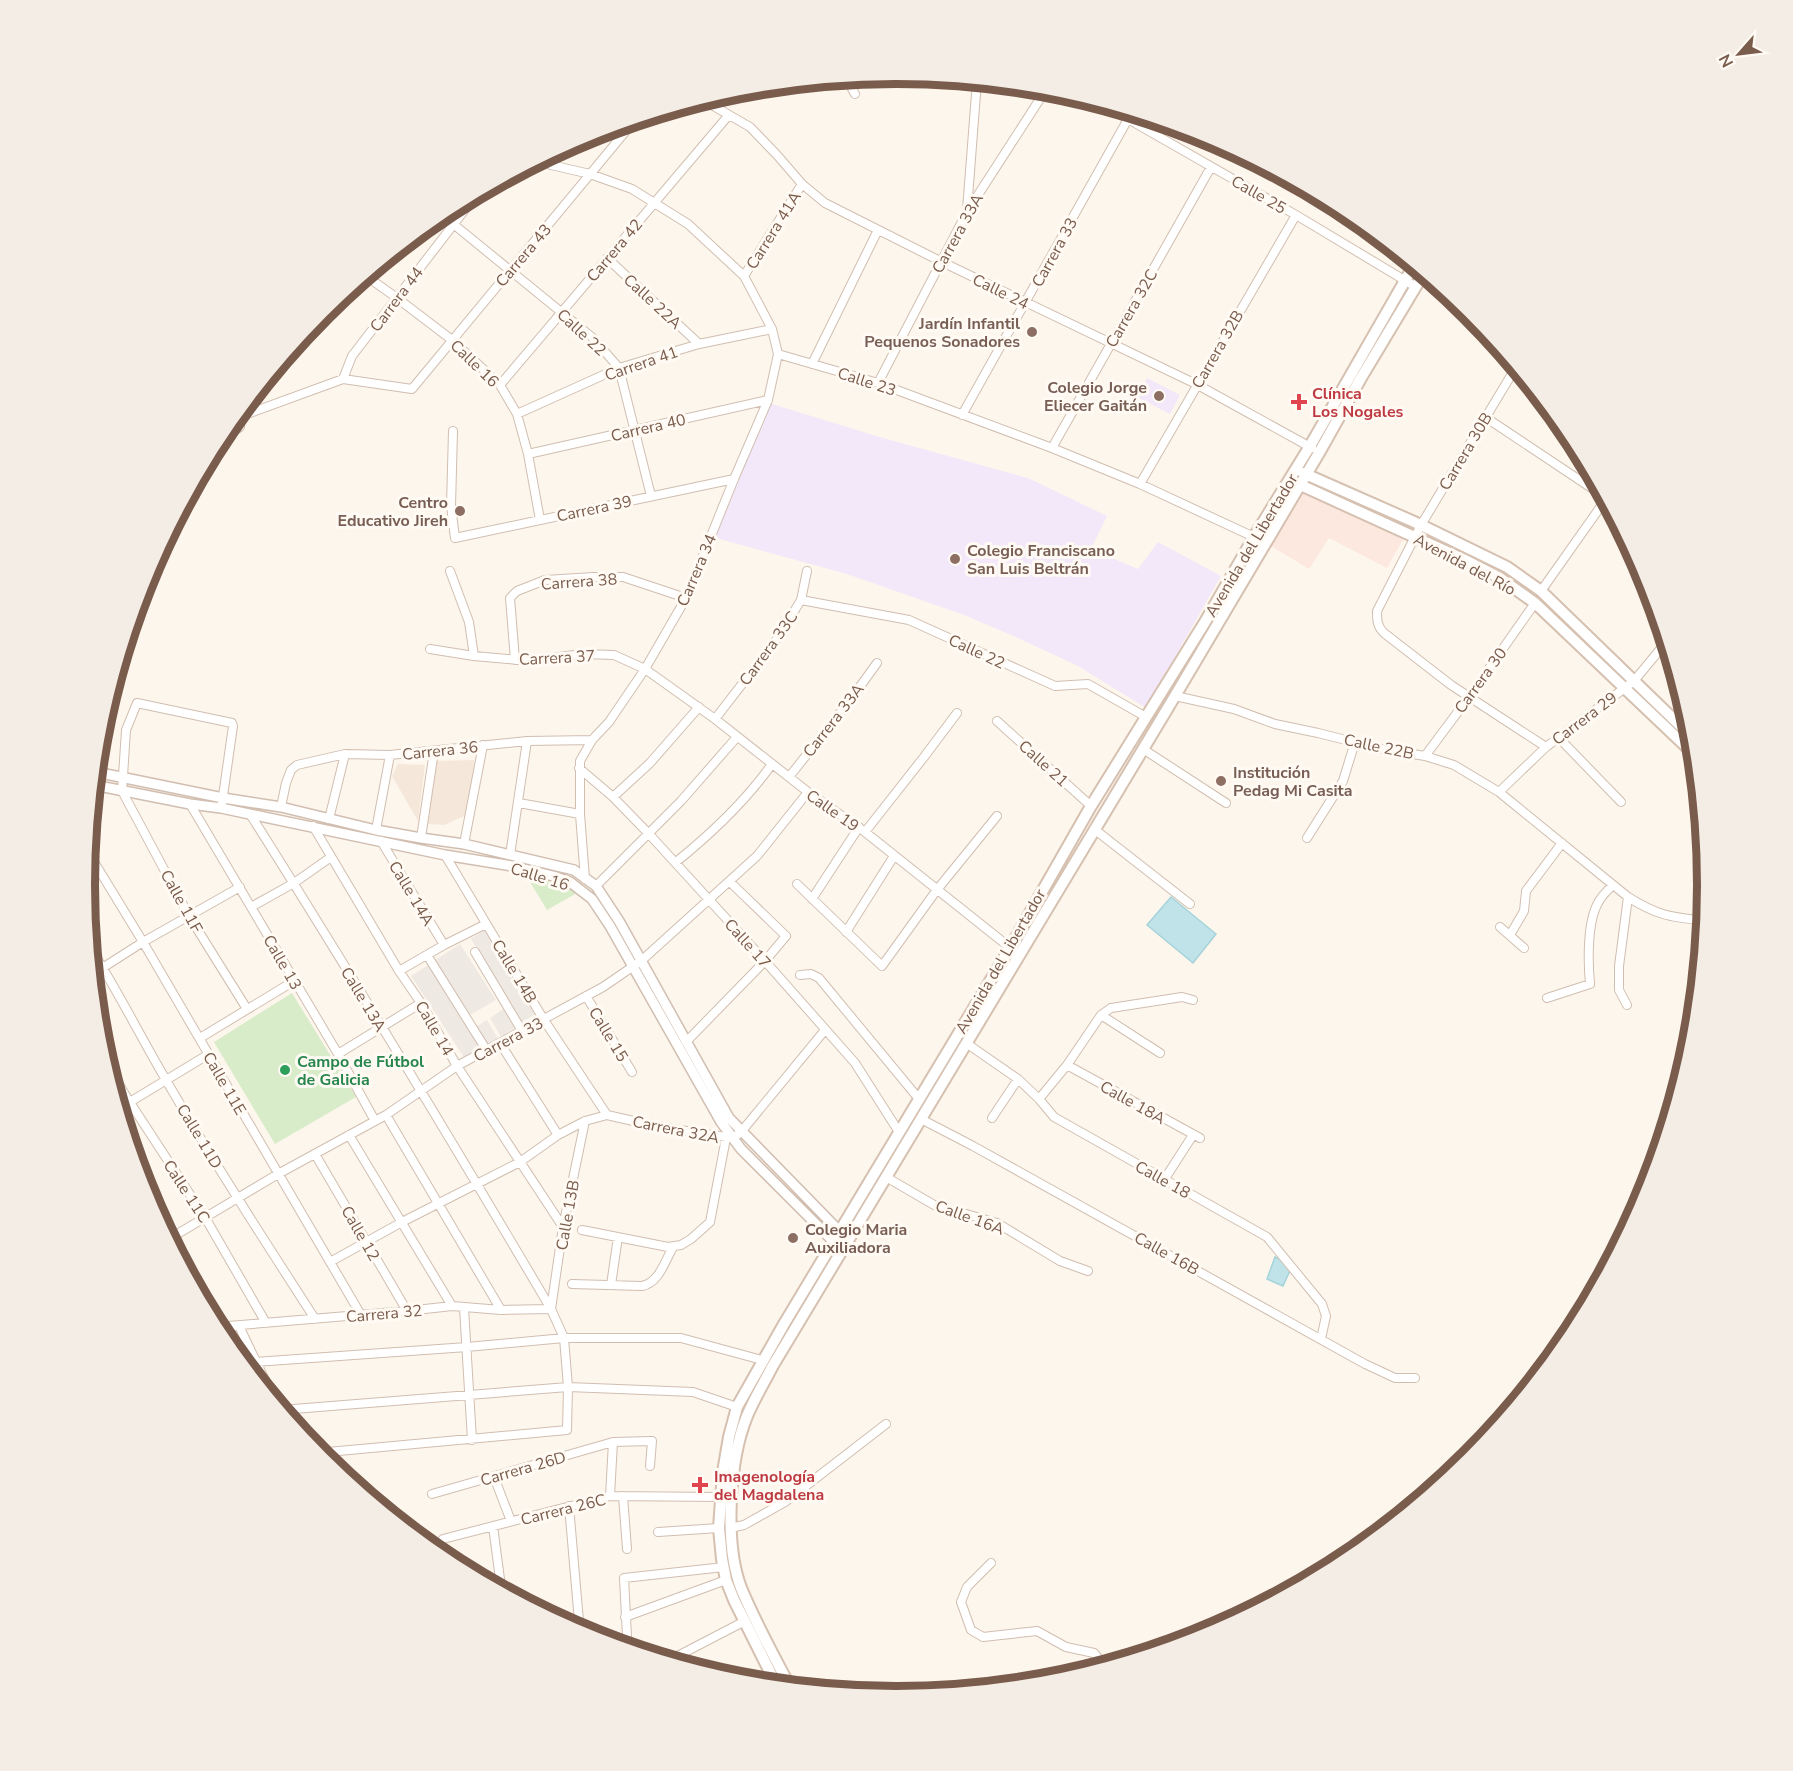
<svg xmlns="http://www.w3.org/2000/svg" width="1793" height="1771" font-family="'Nunito Sans',sans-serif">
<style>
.residential{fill:#f5e8da}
.commercial{fill:#fde8e0}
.industrial{fill:#efe9e4}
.education{fill:#f3e8fa}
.green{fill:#d8ecc9}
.water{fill:#bfe3e8;stroke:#a5d3da;stroke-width:1.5}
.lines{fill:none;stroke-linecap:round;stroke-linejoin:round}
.minor-casing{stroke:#d1beb0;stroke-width:10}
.tertiary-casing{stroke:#d1beb0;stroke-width:12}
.secondary-casing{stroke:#d6c0b0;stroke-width:14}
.minor{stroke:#fff;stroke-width:8}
.tertiary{stroke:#fff;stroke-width:9}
.secondary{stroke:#fff;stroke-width:10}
.education-dot{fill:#8d6e63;stroke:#fffaf3;stroke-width:2}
.health-dot{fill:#e0444e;stroke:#fffaf3;stroke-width:2}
.leisure-dot{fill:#2e9e5b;stroke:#fffaf3;stroke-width:2}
.labels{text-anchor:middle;stroke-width:6;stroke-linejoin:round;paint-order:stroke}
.street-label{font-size:16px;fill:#7a5c4d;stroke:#fffaf3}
.education-label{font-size:16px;font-weight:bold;fill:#785e54;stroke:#fffaf3;text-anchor:end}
.health-label{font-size:16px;font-weight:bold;fill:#be3a42;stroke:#fffaf3;text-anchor:start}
.leisure-label{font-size:16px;font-weight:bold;fill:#27864d;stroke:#fffaf3;text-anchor:start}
.rim{fill:none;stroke:#7a5c4d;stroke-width:8}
</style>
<rect width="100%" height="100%" fill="#fdf6ec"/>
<path class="residential" d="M 474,760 L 471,811 L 473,812 L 444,825 L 427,824 L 437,761 Z
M 398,764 L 425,765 L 418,821 L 392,776 Z"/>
<path class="commercial" d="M 1300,491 L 1404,538 L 1387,568 L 1329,538 L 1309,569 L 1269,545 Z"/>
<path class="industrial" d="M 485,930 L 536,1014 L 520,1023 L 471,939 Z
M 460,944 L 496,1000 L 470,1015 L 434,961 Z
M 430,964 L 483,1049 L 465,1059 L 411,976 Z
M 503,1009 L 515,1028 L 501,1037 L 490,1018 Z
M 487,1020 L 498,1039 L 486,1045 L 474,1028 Z"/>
<path class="education" d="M 1147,378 L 1180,395 L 1170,414 L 1137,397 Z
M 769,403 L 883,438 L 1028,478 L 1107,516 L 1091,549 L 1138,569 L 1158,542 L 1221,576 L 1146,708 L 1078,666 L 1009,634 L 964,615 L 847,574 L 712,537 Z"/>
<path class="green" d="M 534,875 L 566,885 L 577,893 L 547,910 L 527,877 Z
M 292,993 L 356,1097 L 275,1144 L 214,1042 Z"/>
<path class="water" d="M 1171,897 L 1216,934 L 1193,963 L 1147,925 Z
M 1275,1257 L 1293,1264 L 1283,1286 L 1267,1279 Z"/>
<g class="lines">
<g class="minor-casing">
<path id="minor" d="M 846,78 L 855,94
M 703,100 L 750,127 L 777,155 L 802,184 L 825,203 L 940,261 L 1196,384 L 1312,448
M 1100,103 L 1296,215 L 1416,287
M 540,160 L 551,165 L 590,174 L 632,189 L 688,224 L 744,276 L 772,329 L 778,354 L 768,400 L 734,479 L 686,598 L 645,669 L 609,722 L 592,740 L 580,761 L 580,814 L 585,879
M 967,210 L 977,81
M 441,214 L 593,338 L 619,368 L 651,496
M 607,258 L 699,344
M 366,276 L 397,298 L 452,340 L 500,385 L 517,414 L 528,454 L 540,520
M 744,276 L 802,184
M 778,354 L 878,383 L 1052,448 L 1140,484 L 1254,537
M 812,364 L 878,230
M 1516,367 L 1421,525 L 1377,611 C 1377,620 1377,626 1384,633 L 1451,685 L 1546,747
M 343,379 L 352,356 L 477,194
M 878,383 L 967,212 L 1047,88
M 500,385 L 728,116
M 517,414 L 619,368 L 699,344 L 772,329
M 962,415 L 1128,119
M 239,417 L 343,379 L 412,389 L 635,120
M 1485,417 L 1605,497
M 453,431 L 451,506 L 455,538 L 734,479
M 217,442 L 240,427 L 239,414
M 1052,448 L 1211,167
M 528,454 L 768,400
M 1140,484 L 1296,215
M 450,571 L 469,622 L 474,656
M 1541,591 L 1606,499
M 801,600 L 909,620 L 1055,686 L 1088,684 L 1146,717
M 430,649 L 474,656 L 530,661 L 582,654 L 614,655 L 645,669 L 715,719 L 808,792 L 865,832 L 1013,950
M 515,660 L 510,598 L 517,591 L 545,580 L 594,577 L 623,577 L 686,598
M 1175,696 L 1234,709 L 1275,724 L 1318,733 L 1382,749 L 1425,756 L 1454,765 L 1499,792 L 1628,897 C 1658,916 1671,917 1705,921
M 715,719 L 777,639 L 801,600 L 807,571
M 997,721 L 1091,806
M 1559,738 L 1621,802
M 1143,749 L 1226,803
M 1425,756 L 1469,697 L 1535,603
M 579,768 L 613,797 L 649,834 L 765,961 L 855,1063 L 899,1132
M 789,777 L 851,699 L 877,663
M 1499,792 L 1546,747 L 1634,681 L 1667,641
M 613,797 L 650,763 L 699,707
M 222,803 L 233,726 L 232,723 L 137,703 L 126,730 L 122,791 L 189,916 L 247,1009
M 519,803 L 580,814
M 190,804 L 338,1054 L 375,1121
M 281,807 L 286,783 L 291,770 L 297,765 L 345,754 L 390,755 L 527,741 L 592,740
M 250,814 C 353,977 453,1143 551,1309 L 564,1338 L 568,1387 L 567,1430 L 317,1453
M 329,819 L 345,754
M 313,826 L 399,971 L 421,1003 L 457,1066 L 563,1227
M 1094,829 L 1190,904
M 376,830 L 390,755
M 865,832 L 924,757 L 957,713
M 421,838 L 434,751
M 1307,838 L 1343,781 L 1355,742
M 381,841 L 444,945
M 464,844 L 483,745
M 88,852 L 143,942 L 361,1315
M 445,855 L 544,1020 L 607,1115
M 510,855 L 527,741
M 676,862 C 712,833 745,802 772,764
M 797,884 L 882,966 L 936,891 L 997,816
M 596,886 L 681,801 L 737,737
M 812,899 L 859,827
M 251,907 L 294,883 L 331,857
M 1500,927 L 1524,948
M 846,932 L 894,856
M 1510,935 L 1524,911 L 1526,891 L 1562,843
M 91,949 C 118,991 140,1036 166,1080 C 213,1161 264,1240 315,1319
M 475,952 L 522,1031
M 427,955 L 487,1051
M 399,971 L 444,945 L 486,924
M 93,974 L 143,942 L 240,887
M 800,975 L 811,974 L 819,978 L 919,1099
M 586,996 L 632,1072
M 1547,998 L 1590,984 C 1588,963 1587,922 1598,903 C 1601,896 1608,890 1613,885
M 1627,1005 L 1619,990 L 1619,966 L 1628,897
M 1101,1015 L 1160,1053
M 200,1038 L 294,981
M 686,1042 L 765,961 L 786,936 L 730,882
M 500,1043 L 558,1135
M 966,1043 L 1018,1079 L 1039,1099 L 1054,1117 L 1267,1237 L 1322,1304 L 1326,1316 L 1321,1339
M 338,1054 L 421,1003
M 105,1061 L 129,1101 L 206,1219 L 266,1323
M 1067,1065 L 1200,1138
M 1039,1099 L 1067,1065 L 1101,1015 L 1111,1008 L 1182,997 L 1193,1000
M 120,1108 L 209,1054
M 386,1115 L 501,1310
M 992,1118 L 1018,1079
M 921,1119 L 973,1146 L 1365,1364 L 1395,1378 L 1415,1378
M 349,1135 L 452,1306
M 315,1154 L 407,1311
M 886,1177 L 941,1209 L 966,1214 L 997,1223 L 1060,1261 L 1088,1271
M 1164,1180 L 1193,1135
M 582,1230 L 668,1247 L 681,1245 L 691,1239 L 710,1222 L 726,1138
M 169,1239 L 278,1174 L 386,1115 L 457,1066 L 603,987 L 641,961 L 757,856 L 808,792
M 330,1262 L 402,1222 L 520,1162 L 558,1135 L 585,1121 L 607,1115 L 660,1127 L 733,1138 L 741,1132 L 825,1030
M 572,1284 L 642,1286 C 659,1283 665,1261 673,1247
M 611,1285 L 618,1237
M 464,1308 L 472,1440
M 551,1309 L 563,1227 L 585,1121
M 239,1326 L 276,1403
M 216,1327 L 407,1311 L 452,1306 L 501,1310 L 551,1309
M 255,1362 L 467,1347 L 564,1338 L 681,1338 L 762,1360
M 281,1410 L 568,1387 L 693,1392 L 737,1407
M 494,1477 L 511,1521
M 432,1494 L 613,1442 L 652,1441 L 650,1466
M 610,1496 L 613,1442
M 623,1496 L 627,1549
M 569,1506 L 580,1633
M 493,1526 L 501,1587
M 730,1528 L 744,1525 L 785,1502 L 886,1424
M 658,1532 L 719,1528
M 443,1539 L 610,1496 L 721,1497
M 991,1563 L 967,1587 L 961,1602 L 971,1630 L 983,1637 L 1037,1631 L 1066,1647 L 1094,1653 L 1099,1659 L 1099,1666 L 1094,1670
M 625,1617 L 726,1580
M 627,1636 L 624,1578 L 724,1567
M 668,1661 L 745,1621
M 760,1684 L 772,1677"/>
</g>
<g class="tertiary-casing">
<path id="tertiary" d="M 96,772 L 223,798 L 281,807 L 376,830 L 421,838 L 464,844 L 574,870 L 596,886 L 619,921 L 729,1118 L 848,1240
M 94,785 L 190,804 L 221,808 L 445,855 L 512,866 L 553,876 L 570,882 L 592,899 L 610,926 L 721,1122 L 741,1149 L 842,1250"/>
</g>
<g class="secondary-casing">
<path id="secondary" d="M 1303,473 L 1421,525 L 1507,567 L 1541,591 L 1694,739
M 1294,482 L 1465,560 L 1500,578 L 1535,603 L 1696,756
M 777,1686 L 734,1600 L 726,1580 L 722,1559 L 719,1528 L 723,1472 L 729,1437 L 737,1407 L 784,1324 L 1010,948 L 1091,806 L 1205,622 L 1254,537 L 1310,446 L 1414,265
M 790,1687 C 773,1654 755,1622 741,1588 C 724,1543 729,1460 747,1416 C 754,1399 764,1383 772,1367 L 1175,696 L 1319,453 L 1361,378 L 1424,273"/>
</g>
<use href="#minor" class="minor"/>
<use href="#tertiary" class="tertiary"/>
<use href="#secondary" class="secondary"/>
</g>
<g class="education-dot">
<circle cx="1032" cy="332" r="6"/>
<circle cx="1159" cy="396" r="6"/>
<circle cx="460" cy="511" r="6"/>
<circle cx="955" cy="559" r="6"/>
<circle cx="1221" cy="781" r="6"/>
<circle cx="793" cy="1238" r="6"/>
</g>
<g class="health-dot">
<path d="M1296 393h6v6h6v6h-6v6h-6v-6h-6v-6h6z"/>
<path d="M697 1476h6v6h6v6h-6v6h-6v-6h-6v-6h6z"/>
</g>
<circle class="leisure-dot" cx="285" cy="1070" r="6"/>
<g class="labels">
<g class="street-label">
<text transform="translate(1259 194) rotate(30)" y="6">Calle 25</text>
<text transform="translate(773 230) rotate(-58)" y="6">Carrera 41A</text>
<text transform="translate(957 233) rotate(-61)" y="6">Carrera 33A</text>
<text transform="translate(614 250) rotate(-50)" y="6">Carrera 42</text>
<text transform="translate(1054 252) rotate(-61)" y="6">Carrera 33</text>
<text transform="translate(523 255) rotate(-50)" y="6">Carrera 43</text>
<text transform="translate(1001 291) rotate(26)" y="6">Calle 24</text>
<text transform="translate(396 299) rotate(-53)" y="6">Carrera 44</text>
<text transform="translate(653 301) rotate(43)" y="6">Calle 22A</text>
<text transform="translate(1131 308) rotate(-60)" y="6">Carrera 32C</text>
<text transform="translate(582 332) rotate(43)" y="6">Calle 22</text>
<text transform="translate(1217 349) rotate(-60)" y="6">Carrera 32B</text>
<text transform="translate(475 363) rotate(44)" y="6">Calle 16</text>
<text transform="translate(641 363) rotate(-19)" y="6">Carrera 41</text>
<text transform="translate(867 381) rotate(18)" y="6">Calle 23</text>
<text transform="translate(648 427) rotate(-13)" y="6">Carrera 40</text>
<text transform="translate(1465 451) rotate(-59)" y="6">Carrera 30B</text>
<text transform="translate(594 508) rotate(-12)" y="6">Carrera 39</text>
<text transform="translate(1251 545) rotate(-59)" y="6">Avenida del Libertador</text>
<text transform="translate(1465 564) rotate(28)" y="6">Avenida del Río</text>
<text transform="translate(696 570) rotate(-67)" y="6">Carrera 34</text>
<text transform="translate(579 581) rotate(-4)" y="6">Carrera 38</text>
<text transform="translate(768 648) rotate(-54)" y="6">Carrera 33C</text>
<text transform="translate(977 651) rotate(25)" y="6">Calle 22</text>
<text transform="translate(557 657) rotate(-3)" y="6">Carrera 37</text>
<text transform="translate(1480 680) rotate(-54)" y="6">Carrera 30</text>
<text transform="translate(1584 718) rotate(-37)" y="6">Carrera 29</text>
<text transform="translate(833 720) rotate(-52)" y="6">Carrera 33A</text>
<text transform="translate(1379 746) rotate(12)" y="6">Calle 22B</text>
<text transform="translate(440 750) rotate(-6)" y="6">Carrera 36</text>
<text transform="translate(1044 763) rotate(42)" y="6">Calle 21</text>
<text transform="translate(833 810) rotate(35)" y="6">Calle 19</text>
<text transform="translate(540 876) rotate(17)" y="6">Calle 16</text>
<text transform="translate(412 893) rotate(59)" y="6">Calle 14A</text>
<text transform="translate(182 901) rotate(61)" y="6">Calle 11F</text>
<text transform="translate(748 943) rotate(48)" y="6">Calle 17</text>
<text transform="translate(1000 961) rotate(-60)" y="6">Avenida del Libertador</text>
<text transform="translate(283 962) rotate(60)" y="6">Calle 13</text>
<text transform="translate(515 971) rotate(59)" y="6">Calle 14B</text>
<text transform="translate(364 999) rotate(59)" y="6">Calle 13A</text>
<text transform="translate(435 1028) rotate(60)" y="6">Calle 14</text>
<text transform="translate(609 1034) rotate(59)" y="6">Calle 15</text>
<text transform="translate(508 1039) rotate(-28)" y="6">Carrera 33</text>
<text transform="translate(225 1083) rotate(60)" y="6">Calle 11E</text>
<text transform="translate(1133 1102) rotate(29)" y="6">Calle 18A</text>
<text transform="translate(676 1129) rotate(11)" y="6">Carrera 32A</text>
<text transform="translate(200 1136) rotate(59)" y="6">Calle 11D</text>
<text transform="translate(1163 1179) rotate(29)" y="6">Calle 18</text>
<text transform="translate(187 1191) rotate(57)" y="6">Calle 11C</text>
<text transform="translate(567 1215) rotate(-80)" y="6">Calle 13B</text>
<text transform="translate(970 1217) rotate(20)" y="6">Calle 16A</text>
<text transform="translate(361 1233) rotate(60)" y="6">Calle 12</text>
<text transform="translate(1167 1253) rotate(29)" y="6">Calle 16B</text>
<text transform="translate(384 1313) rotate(-5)" y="6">Carrera 32</text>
<text transform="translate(523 1468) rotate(-16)" y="6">Carrera 26D</text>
<text transform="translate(563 1509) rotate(-14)" y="6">Carrera 26C</text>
</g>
<g class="education-label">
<text x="1020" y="329">Jardín Infantil<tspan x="1020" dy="18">Pequenos Sonadores</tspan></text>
<text x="1147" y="393">Colegio Jorge<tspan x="1147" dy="18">Eliecer Gaitán</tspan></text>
<text x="448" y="508">Centro<tspan x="448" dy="18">Educativo Jireh</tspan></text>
<text x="967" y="556" text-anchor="start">Colegio Franciscano<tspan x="967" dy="18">San Luis Beltrán</tspan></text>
<text x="1233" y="778" text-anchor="start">Institución<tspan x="1233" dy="18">Pedag Mi Casita</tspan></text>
<text x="805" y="1235" text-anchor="start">Colegio Maria<tspan x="805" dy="18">Auxiliadora</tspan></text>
</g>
<g class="health-label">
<text x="1312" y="399">Clínica<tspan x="1312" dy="18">Los Nogales</tspan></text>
<text x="714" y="1482">Imagenología<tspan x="714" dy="18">del Magdalena</tspan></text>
</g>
<g class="leisure-label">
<text x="297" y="1067">Campo de Fútbol<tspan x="297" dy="18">de Galicia</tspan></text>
</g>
</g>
<path d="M0 0H1793V1771H0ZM95 885a801 801 0 1 1 1602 0a801 801 0 1 1-1602 0Z" fill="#f4ede6" fill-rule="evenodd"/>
<path class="rim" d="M95 885a801 801 0 1 1 1602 0a801 801 0 1 1-1602 0Z"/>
<g transform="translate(1739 54) rotate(242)" stroke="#fffaf3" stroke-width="4.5" paint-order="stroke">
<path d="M0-4.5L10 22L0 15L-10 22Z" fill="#7a5c4d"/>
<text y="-9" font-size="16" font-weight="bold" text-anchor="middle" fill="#7a5c4d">N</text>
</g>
</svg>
